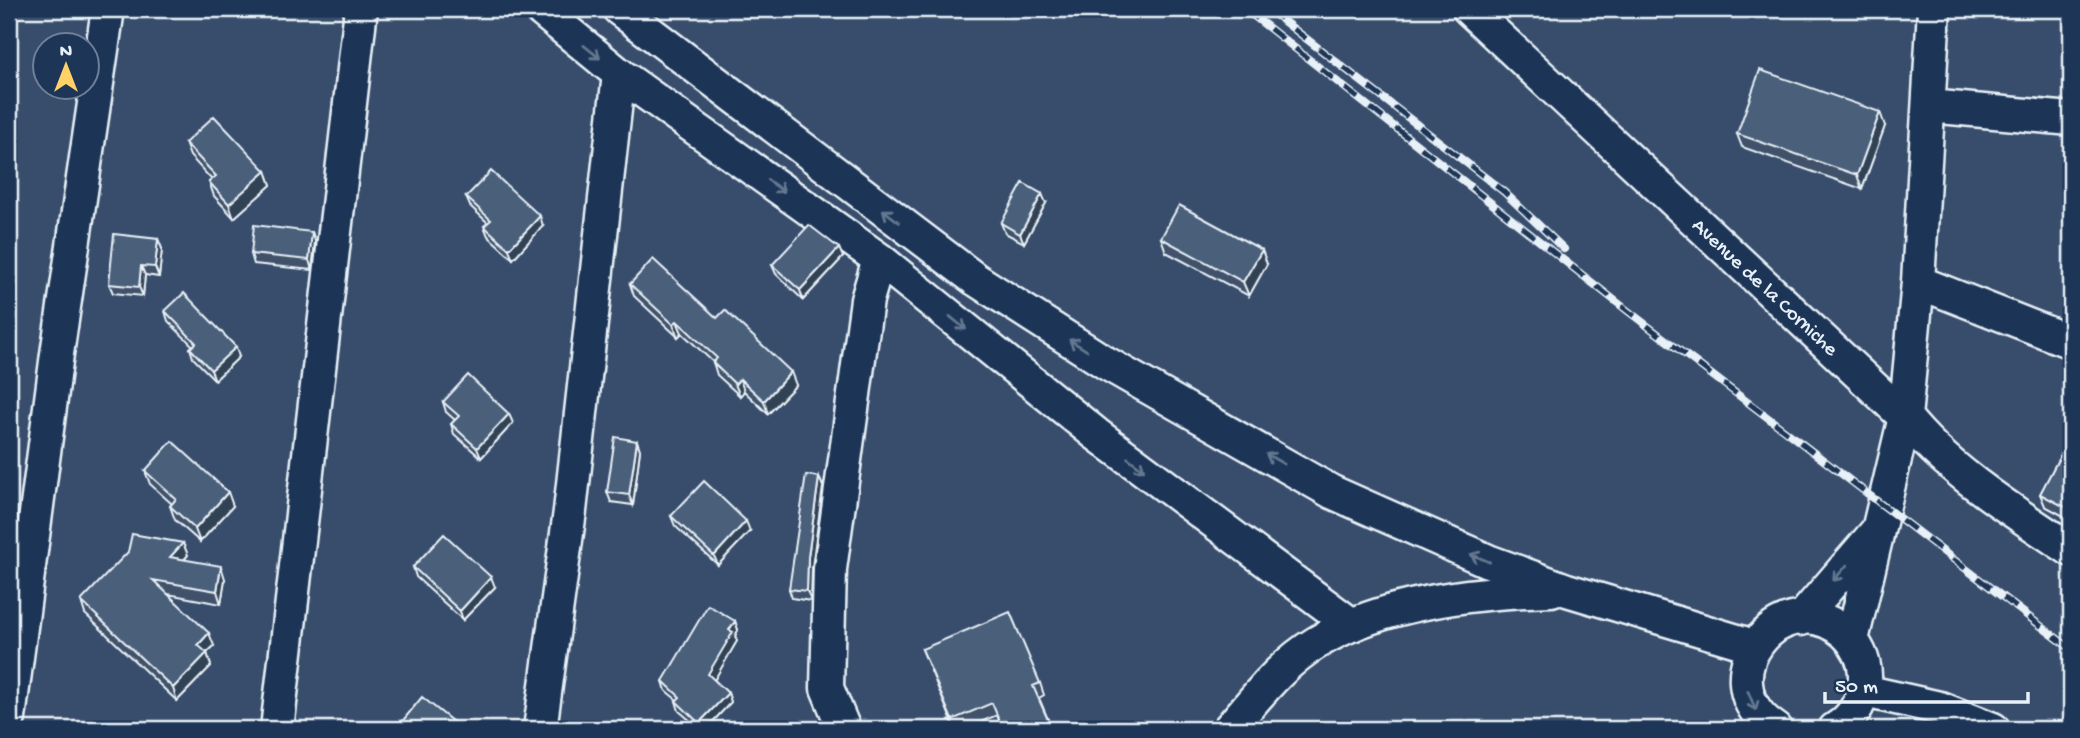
<svg xmlns="http://www.w3.org/2000/svg" width="2080" height="738" font-family="'Gochi Hand',sans-serif">
<style>
.green{fill:#374d6c;stroke:#909fb2;stroke-width:2;fill-rule:evenodd}
.lines{fill:none;stroke-linecap:round;stroke-linejoin:round}
.minor-casing{stroke:#e8f1f8;stroke-width:37}
.minor{stroke:#1d3557;stroke-width:32}
.rail-casing{stroke:#e8f1f8;stroke-width:8}
.rail{stroke:#1d3557;stroke-width:5;stroke-dasharray:16;stroke-linecap:butt}
.wall{fill:#3f5169;stroke:#e8f1f8;stroke-width:2}
.shaded-wall{fill:#334255;stroke:#e8f1f8;stroke-width:2}
.building{fill:#495e7a;stroke:#e8f1f8;stroke-width:2}
.oneway{stroke:#64778f}
.labels{text-anchor:middle;stroke-width:7;stroke-linejoin:round;paint-order:stroke}
.street-label{font-size:21px;fill:#e8f1f8;stroke:#1d3557}
</style>
<rect width="100%" height="100%" fill="#1d3557"/>
<filter id="ink" filterUnits="userSpaceOnUse"><feTurbulence type="fractalNoise" baseFrequency=".0143" numOctaves="2"/><feDisplacementMap in="SourceGraphic" scale="14" xChannelSelector="R" yChannelSelector="G"/><feConvolveMatrix kernelMatrix="1 2 1 2 8 2 1 2 1" color-interpolation-filters="sRGB"/></filter>
<g filter="url(#ink)">
<path class="green" d="M 9,9 L 2071,9 L 2071,729 L 9,729 ZM 46,46 L 88,46 L 88,88 L 46,88 Z"/>
<g class="lines">
<g class="minor-casing">
<path id="minor" d="M 540,9 L 619,74 L 879,259 L 1096,434 L 1352,625
M 619,9 L 975,279 L 1106,363 L 1332,492 L 1488,561 L 1567,590 L 1754,646
M 1469,9 L 1905,417 C 1949,472 2013,511 2071,550
M 1929,106 L 2071,119
M 1918,282 L 2071,342
M 1801,619 L 1876,532
M 1852,640 L 1905,417 L 1918,282 L 1934,9
M 1864,691 L 1940,708 L 1993,729
M 9,718 L 57,354 L 108,9
M 277,729 L 361,9
M 540,729 L 570,511 L 619,74
M 844,729 L 827,688 L 830,569 L 867,300 L 879,259
M 1229,729 C 1256,698 1281,664 1316,643 C 1381,603 1477,592 1551,590
M 1776,729 C 1701,681 1782,578 1845,633 C 1857,644 1865,660 1865,676 C 1865,698 1854,718 1835,729"/>
</g>
<use href="#minor" class="minor"/>
<g class="rail-casing">
<path id="rail" d="M 1245,9 L 1628,311 L 2071,649
M 1268,9 L 1504,192 L 1564,249"/>
</g>
<use href="#rail" class="rail"/>
</g>
<path class="wall" d="M 1885,126 L 1862,189 L 1742,147 L 1737,134 Z
M 185,143 L 266,171 L 271,185 L 234,218 L 214,196 L 209,182 L 212,180 L 190,156 Z
M 466,197 L 543,226 L 513,259 L 488,236 L 484,226 L 488,223 L 470,206 Z
M 1046,203 L 1024,243 L 1005,233 L 1001,223 Z
M 312,232 L 315,241 L 312,270 L 254,264 L 251,254 Z
M 1161,238 L 1267,264 L 1249,296 L 1166,252 Z
M 158,239 L 162,249 L 159,277 L 145,275 L 143,296 L 113,293 L 109,284 Z
M 843,257 L 803,300 L 776,274 L 772,265 Z
M 630,284 L 717,318 L 796,385 L 768,414 L 744,391 L 740,396 L 717,375 L 713,362 L 682,333 L 678,337 L 634,296 Z
M 165,311 L 239,357 L 215,380 L 193,358 L 190,348 L 193,346 L 168,321 Z
M 443,402 L 513,423 L 481,458 L 454,434 L 451,424 L 455,420 L 446,412 Z
M 2071,435 L 2071,520 L 2045,506 L 2040,494 Z
M 637,441 L 640,450 L 633,505 L 611,502 L 607,492 Z
M 145,471 L 233,506 L 200,542 L 175,520 L 170,506 L 172,504 L 150,484 Z
M 819,477 L 823,487 L 812,567 L 811,601 L 792,598 L 789,589 Z
M 671,516 L 750,531 L 718,565 L 675,526 Z
M 188,555 L 184,560 L 225,579 L 221,604 L 168,594 L 214,646 L 207,653 L 211,666 L 177,701 L 85,614 L 81,601 Z
M 413,567 L 495,587 L 463,620 L 416,577 Z
M 735,621 L 738,630 L 735,636 L 737,641 L 714,680 L 728,693 L 731,702 L 706,729 L 700,729 L 679,711 L 676,701 L 677,700 L 666,691 L 663,681 Z
M 922,649 L 1040,683 L 1044,695 L 1039,698 L 1052,729 L 1002,729 L 997,715 L 964,729 L 955,729 Z"/>
<path class="shaded-wall" d="M 1880,112 L 1885,126 L 1862,189 L 1857,175 Z
M 266,171 L 271,185 L 234,218 L 229,204 Z
M 1042,194 L 1046,203 L 1024,243 L 1020,234 Z
M 540,216 L 543,226 L 513,259 L 509,249 Z
M 312,232 L 315,241 L 312,270 L 309,260 Z
M 158,239 L 162,249 L 159,277 L 155,267 Z
M 839,248 L 843,257 L 803,300 L 800,290 Z
M 1262,250 L 1267,264 L 1249,296 L 1243,282 Z
M 141,266 L 145,275 L 143,296 L 139,287 Z
M 677,321 L 682,333 L 678,337 L 673,324 Z
M 236,347 L 239,357 L 215,380 L 211,370 Z
M 791,372 L 796,385 L 768,414 L 764,401 Z
M 740,379 L 744,391 L 740,396 L 735,384 Z
M 509,414 L 513,423 L 481,458 L 477,448 Z
M 637,441 L 640,450 L 633,505 L 629,495 Z
M 819,477 L 823,487 L 812,567 L 811,601 L 807,591 L 808,557 Z
M 228,492 L 233,506 L 200,542 L 195,529 Z
M 746,521 L 750,531 L 718,565 L 714,556 Z
M 183,543 L 188,555 L 175,570 L 170,557 Z
M 221,566 L 225,579 L 221,604 L 217,591 Z
M 491,577 L 495,587 L 463,620 L 460,611 Z
M 735,621 L 738,630 L 735,636 L 737,641 L 712,684 L 708,674 L 729,630 Z
M 209,633 L 214,646 L 202,657 L 198,645 Z
M 207,653 L 211,666 L 177,701 L 173,688 Z
M 728,693 L 731,702 L 706,729 L 702,729 L 699,723 Z"/>
<path class="building" d="M 1760,70 L 1880,112 L 1857,175 L 1737,134 Z
M 214,116 L 266,171 L 229,204 L 209,182 L 216,176 L 185,143 Z
M 491,171 L 540,216 L 509,249 L 484,226 L 491,220 L 466,197 Z
M 1023,183 L 1042,194 L 1020,234 L 1001,223 Z
M 1179,205 L 1262,250 L 1243,282 L 1161,238 Z
M 254,225 L 312,232 L 309,260 L 251,254 Z
M 809,225 L 839,248 L 800,290 L 772,265 Z
M 114,234 L 158,239 L 155,267 L 141,266 L 139,287 L 109,284 Z
M 653,259 L 717,318 L 725,310 L 791,372 L 764,401 L 740,379 L 735,384 L 713,363 L 717,358 L 677,321 L 673,324 L 630,284 Z
M 184,293 L 236,347 L 211,370 L 190,348 L 196,343 L 165,311 Z
M 468,375 L 509,414 L 477,448 L 451,424 L 459,416 L 443,402 Z
M 2071,435 L 2071,510 L 2040,494 Z
M 615,437 L 637,441 L 629,495 L 607,492 Z
M 172,441 L 228,492 L 195,529 L 170,506 L 176,499 L 145,471 Z
M 806,475 L 819,477 L 808,557 L 807,591 L 789,589 Z
M 704,481 L 746,521 L 714,556 L 671,516 Z
M 132,534 L 183,543 L 170,557 L 221,566 L 217,591 L 153,580 L 209,633 L 198,645 L 207,653 L 173,688 L 81,601 L 128,552 Z
M 444,534 L 491,577 L 460,611 L 413,567 Z
M 708,605 L 735,621 L 729,630 L 733,632 L 708,674 L 728,693 L 699,723 L 676,701 L 680,697 L 663,681 Z
M 1010,612 L 1040,683 L 1033,686 L 1052,729 L 1003,729 L 992,703 L 952,720 L 922,649 Z
M 422,697 L 462,729 L 396,729 Z"/>
<defs><path id="oneway-shaft" d="M-6 0H5M1.5-3L5.5 0L1.5 3" fill="none" stroke-width="1.6" stroke-linecap="round" stroke-linejoin="round" transform="scale(1.75)"/></defs>
<g class="oneway">
<use href="#oneway-shaft" transform="translate(592 52) rotate(39)"/>
<use href="#oneway-shaft" transform="translate(776 186) rotate(35)"/>
<use href="#oneway-shaft" transform="translate(891 216) rotate(-143)"/>
<use href="#oneway-shaft" transform="translate(958 323) rotate(39)"/>
<use href="#oneway-shaft" transform="translate(1078 345) rotate(-148)"/>
<use href="#oneway-shaft" transform="translate(1275 459) rotate(-150)"/>
<use href="#oneway-shaft" transform="translate(1136 464) rotate(37)"/>
<use href="#oneway-shaft" transform="translate(1480 558) rotate(-157)"/>
<use href="#oneway-shaft" transform="translate(1840 573) rotate(131)"/>
<use href="#oneway-shaft" transform="translate(1752 701) rotate(67)"/>
</g>
</g>
<g class="labels">
<g class="street-label">
<text transform="translate(1766 286) rotate(43)" y="7">Avenue de la Corniche</text>
</g>
</g>
<rect width="2080" height="738" fill="none" stroke="#1d3557" stroke-width="35"/>
<rect x="18" y="18" width="2045" height="703" fill="none" stroke="#e8f1f8" stroke-width="2.5" filter="url(#ink)"/>
<g transform="translate(66 66)"><circle r="33" fill="#1d3557" stroke="#6e8097" stroke-width="2"/>
<path d="M0-5L12 26L0 18L-12 26Z" fill="#ffd166"/>
<text y="-10" font-size="19" font-weight="bold" text-anchor="middle" fill="#e8f1f8">N</text>
</g>
<path d="M1825 692v10h203v-10" fill="none" stroke="#e8f1f8" stroke-width="3.5"/>
<text x="1835" y="692" font-size="21" fill="#e8f1f8" stroke="#1d3557" stroke-width="5" paint-order="stroke">50 m</text>
</svg>
